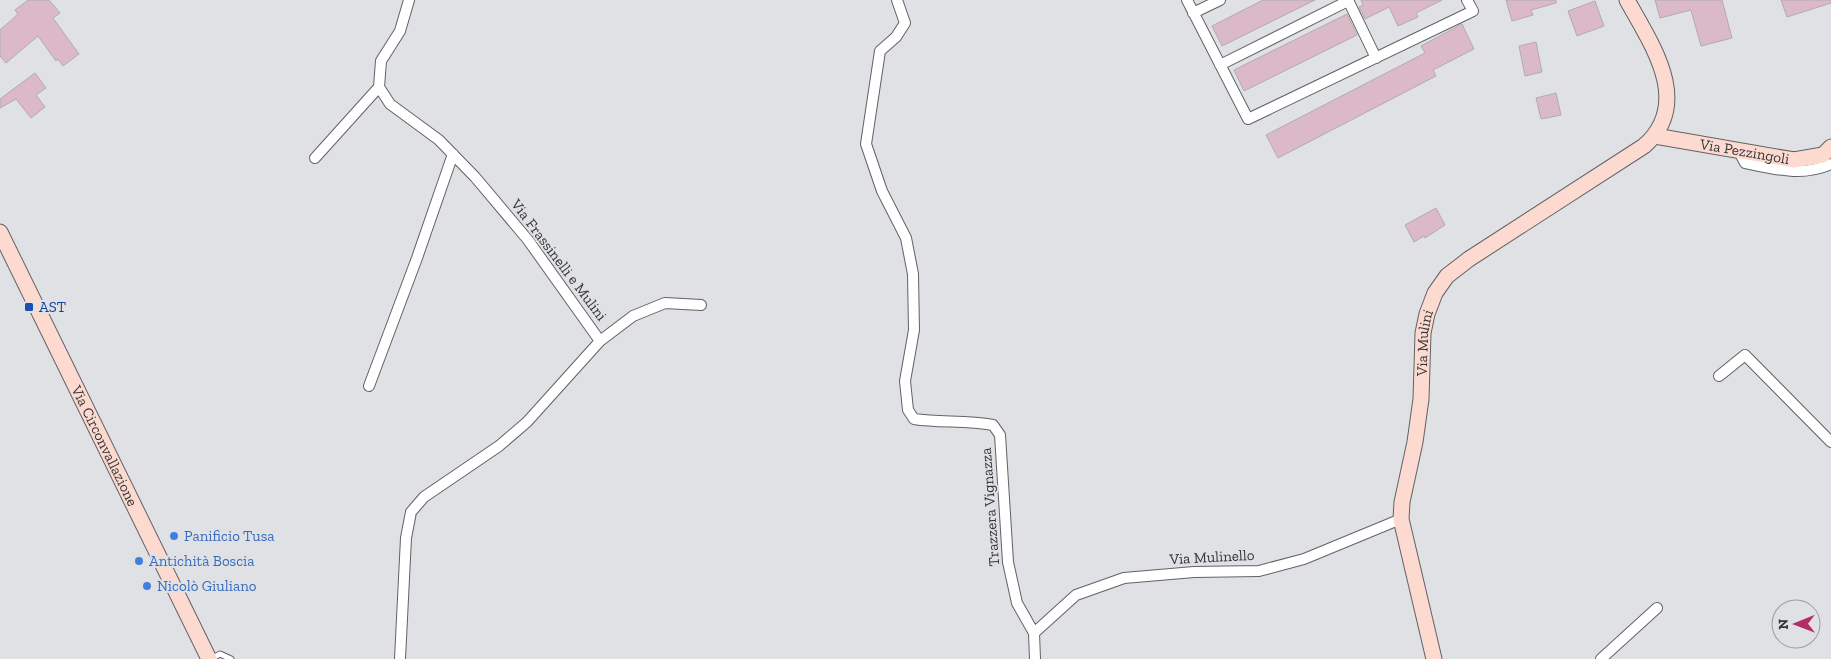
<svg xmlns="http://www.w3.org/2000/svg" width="1831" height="659" font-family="'Zilla Slab',serif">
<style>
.building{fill:#dcb9c6;stroke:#b0acad}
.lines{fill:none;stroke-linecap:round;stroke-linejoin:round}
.lane-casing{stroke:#616266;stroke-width:7}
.street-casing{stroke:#616266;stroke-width:12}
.secondary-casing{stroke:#616266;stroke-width:17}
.lane{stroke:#fff;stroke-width:5}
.street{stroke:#fff;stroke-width:10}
.secondary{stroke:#fcdad0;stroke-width:15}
.transit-dot{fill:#1a4fb4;stroke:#e0e1e5;stroke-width:2}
.shop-dot{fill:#3f7fe0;stroke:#e0e1e5;stroke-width:2}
.labels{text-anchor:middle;stroke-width:4;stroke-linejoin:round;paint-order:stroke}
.street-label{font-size:15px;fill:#353537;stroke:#e0e1e5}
.transit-label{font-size:15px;fill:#164399;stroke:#e0e1e5;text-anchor:start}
.shop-label{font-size:15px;fill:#366cbe;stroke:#e0e1e5;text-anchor:start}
</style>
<rect width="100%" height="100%" fill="#e0e1e5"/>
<path class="building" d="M 28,0 L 49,0 L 60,13 L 53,18 L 79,54 L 63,66 L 58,59 L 56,61 L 38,36 L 6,63 L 0,56 L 0,30 L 18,14 L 15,10 Z
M 1263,0 L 1315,0 L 1222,46 L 1212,26 Z
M 1361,0 L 1442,0 L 1416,13 L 1418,17 L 1398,26 L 1389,7 L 1365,19 L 1359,7 L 1363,5 Z
M 1506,0 L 1556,0 L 1556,3 L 1531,10 L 1533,15 L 1512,21 Z
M 1655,0 L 1722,0 L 1732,38 L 1701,46 L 1691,10 L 1660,18 Z
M 1781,0 L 1831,0 L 1831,3 L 1787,17 Z
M 1595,1 L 1604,26 L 1577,36 L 1568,11 Z
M 1347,14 L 1357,35 L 1244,91 L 1234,70 Z
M 1462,24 L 1474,49 L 1433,70 L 1436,76 L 1278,158 L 1266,135 L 1425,53 L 1421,46 Z
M 1536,42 L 1542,72 L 1525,76 L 1519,46 Z
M 35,73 L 46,88 L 36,95 L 45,107 L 31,118 L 16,99 L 0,108 L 0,99 Z
M 1556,93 L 1561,115 L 1541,119 L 1536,98 Z
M 1436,208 L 1445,225 L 1425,238 L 1424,236 L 1414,242 L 1405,225 Z"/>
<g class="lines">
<g class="lane-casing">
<path id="lane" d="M 211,659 L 220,654 L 231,659"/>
</g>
<g class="street-casing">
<path id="street" d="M 897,0 L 905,23 L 896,37 L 880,51 L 866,144 L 882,191 L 906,238 L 913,274 L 914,330 L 905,381 L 908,410 L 914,419 C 940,423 966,420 993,425 L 1000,435 L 1008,562 L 1017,603 L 1034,633 L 1035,659
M 1187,0 L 1248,119 L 1473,11 L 1467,0
M 1348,0 L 1376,58
M 1193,13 L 1220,0
M 1220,65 L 1348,1
M 1738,150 L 1745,163 C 1775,169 1802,177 1831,164
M 315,158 L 379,87
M 600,341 L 633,316 L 665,303 L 701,305
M 1719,376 L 1745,355 L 1831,442
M 369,386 L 417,258 L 453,154
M 1034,633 L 1076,595 L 1124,578 L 1194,572 L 1259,571 L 1304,559 L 1401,519
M 400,659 L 406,538 L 411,512 L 424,497 L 499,446 L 527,422 L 600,341 L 528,240 L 475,177 L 439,140 L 390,104 L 379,87 L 381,61 L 400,31 L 409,0
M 1601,659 L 1657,608"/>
</g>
<g class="secondary-casing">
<g id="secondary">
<path id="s1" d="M 1655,136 L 1794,160 L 1823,155 L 1831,147"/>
<path id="s2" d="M 0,232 L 209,659"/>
<path id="s3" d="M 1434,659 L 1401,519 L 1402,502 L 1415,442 L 1421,399 L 1423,333 L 1427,314 L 1435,293 L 1447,276 L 1469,259 L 1644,146 C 1693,103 1652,45 1627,0"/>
</g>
</g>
<use href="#lane" class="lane"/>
<use href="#street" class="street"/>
<use href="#secondary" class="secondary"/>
</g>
<rect class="transit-dot" x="24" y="302" width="10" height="10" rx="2.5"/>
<g class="shop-dot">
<circle cx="174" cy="536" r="5"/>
<circle cx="139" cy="561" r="5"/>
<circle cx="147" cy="586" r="5"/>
</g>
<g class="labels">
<g class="street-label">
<text dy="5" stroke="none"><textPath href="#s1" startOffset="91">Via Pezzingoli</textPath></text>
<text transform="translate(559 260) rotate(53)" y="5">Via Frassinelli e Mulini</text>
<text dy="5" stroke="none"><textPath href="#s3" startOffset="322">Via Mulini</textPath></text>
<text dy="5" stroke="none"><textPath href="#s2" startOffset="238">Via Circonvallazione</textPath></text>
<text transform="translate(990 507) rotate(-94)" y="5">Trazzera Vignazza</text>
<text transform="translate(1212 557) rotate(-3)" y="5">Via Mulinello</text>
</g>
<g class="transit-label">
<text x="39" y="312">AST</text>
</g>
<g class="shop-label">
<text x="184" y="541">Panificio Tusa</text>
<text x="149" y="566">Antichità Boscia</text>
<text x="157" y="591">Nicolò Giuliano</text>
</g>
</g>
<g transform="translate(1796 624) rotate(269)"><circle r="24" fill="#e0e1e5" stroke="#9c9c9f"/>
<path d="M0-4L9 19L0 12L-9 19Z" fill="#b52c6b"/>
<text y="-8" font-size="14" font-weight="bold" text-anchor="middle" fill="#353537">N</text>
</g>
</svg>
